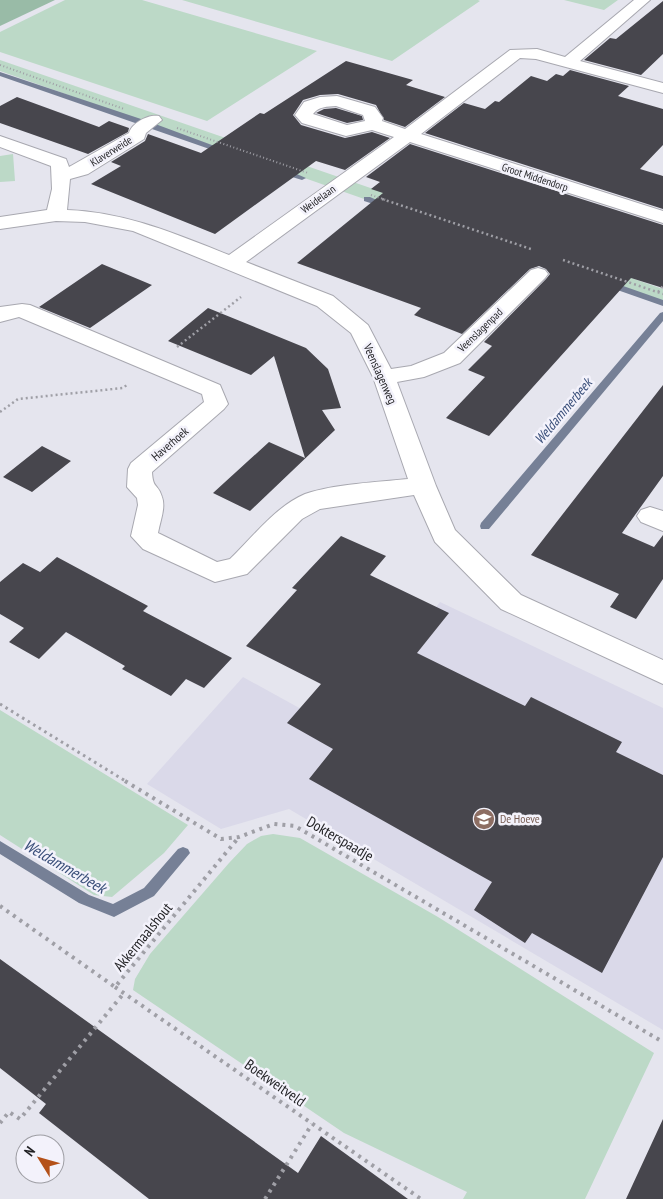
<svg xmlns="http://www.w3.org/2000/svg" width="663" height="1199" font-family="'PT Sans Narrow',sans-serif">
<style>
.built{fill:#dad9e9}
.green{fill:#bcd9c7}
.forest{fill:#99bba7}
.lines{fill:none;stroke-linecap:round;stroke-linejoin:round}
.stream{fill:#768096;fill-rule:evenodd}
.building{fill:#47464d}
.street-casing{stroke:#a8a8b0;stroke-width:2}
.path-far3{stroke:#9f9fa6;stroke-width:2;stroke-dasharray:1 2.5;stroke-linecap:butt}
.path-far2{stroke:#9f9fa6;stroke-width:2.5;stroke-dasharray:2 3;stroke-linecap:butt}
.path-far1{stroke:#9f9fa6;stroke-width:3;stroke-dasharray:2.5 4;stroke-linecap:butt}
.path{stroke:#9f9fa6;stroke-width:4;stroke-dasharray:3 5;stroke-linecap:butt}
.street{fill:#fff;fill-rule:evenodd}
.labels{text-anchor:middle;stroke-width:5;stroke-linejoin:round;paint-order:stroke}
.far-street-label{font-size:11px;fill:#1f1f22;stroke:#f3f2fb}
.street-label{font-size:12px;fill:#1f1f22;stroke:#f3f2fb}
.education-label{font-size:12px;fill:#785e54;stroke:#f3f2fb;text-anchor:start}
.water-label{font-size:14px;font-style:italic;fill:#394e79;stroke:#f3f2fb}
.near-street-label{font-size:15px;fill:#1f1f22;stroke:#f3f2fb}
.near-water-label{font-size:16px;font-style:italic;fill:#394e79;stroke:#f3f2fb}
</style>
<rect width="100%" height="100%" fill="#e5e5ee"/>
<path class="built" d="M 440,602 L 663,708 L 663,1030 L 289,809 L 221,829 L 147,784 L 243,677 L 341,731 Z"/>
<path class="green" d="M 65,0 L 142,0 L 317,51 L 207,121 L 0,52 L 0,32 Z
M 182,0 L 478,0 L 480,1 L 392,61 Z
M 564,0 L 618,0 L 604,10 Z
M 0,60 L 663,289 L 663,304 L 0,71 Z
M 13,154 L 15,181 L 0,182 L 0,156 Z
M 0,710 L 188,825 L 164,853 L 112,897 L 94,895 L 0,835 Z
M 273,834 L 300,838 L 438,917 L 654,1053 L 585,1199 L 463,1199 L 467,1192 L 344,1133 L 133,990 L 135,979 L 150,954 L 229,863 L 247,844 L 261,836 Z"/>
<path class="forest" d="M 0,0 L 55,0 L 0,26 Z"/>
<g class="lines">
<path class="stream" d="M 0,72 L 144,120 L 145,122 L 138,124 L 0,76 Z
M 152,125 L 158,125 L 228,151 L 221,153 L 152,129 Z
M 279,169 L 285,169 L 306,178 L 302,180 L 279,173 Z
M 364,197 L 370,197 L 390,206 L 386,208 L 364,201 Z
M 609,281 L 663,300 L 663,306 L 606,286 L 606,282 Z
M 663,312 L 663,321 L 489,529 L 481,529 L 480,526 L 481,523 L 660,313 Z
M 0,841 L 89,895 L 113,904 L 144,888 L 178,849 L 183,847 L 188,849 L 190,853 L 154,896 L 114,917 L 79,903 L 0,854 Z"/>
</g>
<path class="building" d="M 663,1 L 663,54 L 641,75 L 584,60 L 610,38 L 616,39 Z
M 346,61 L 413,80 L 406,85 L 445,97 L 405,127 L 384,120 L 376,105 L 338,94 L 320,95 L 303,100 L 293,115 L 301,125 L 345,138 L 372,132 L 390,138 L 345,170 L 316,161 L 215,234 L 91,184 L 121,166 L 111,162 L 145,141 L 148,134 L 201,153 L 260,113 L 264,114 Z
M 570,70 L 629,86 L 618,96 L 663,109 L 663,145 L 640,169 L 663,176 L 663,209 L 425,133 L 464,103 L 485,109 L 495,101 L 499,102 L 531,76 L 547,81 L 556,74 L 563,76 Z
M 17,97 L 99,127 L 109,121 L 129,128 L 128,132 L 88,154 L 0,123 L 0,106 Z
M 336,108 L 362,116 L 363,120 L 347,123 L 316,113 L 324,109 Z
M 410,144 L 663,225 L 663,288 L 631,278 L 489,436 L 446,418 L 485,377 L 468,370 L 492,346 L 484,342 L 546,279 L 550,274 L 546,269 L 539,266 L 530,269 L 462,334 L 414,315 L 421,308 L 297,263 L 383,193 L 371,189 L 380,182 L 366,177 Z
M 102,264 L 152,285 L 90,328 L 39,307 Z
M 208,308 L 306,348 L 328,369 L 341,408 L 322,410 L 335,430 L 250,511 L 213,493 L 269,442 L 305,458 L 274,356 L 251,375 L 168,341 Z
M 663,385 L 663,476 L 622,533 L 654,547 L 663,535 L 663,579 L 636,619 L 610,607 L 619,594 L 531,555 Z
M 42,446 L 71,461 L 32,492 L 3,477 Z
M 341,536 L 386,556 L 370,575 L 449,613 L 417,653 L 525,706 L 531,697 L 622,742 L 616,752 L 663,775 L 663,857 L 602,973 L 532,933 L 525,943 L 474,910 L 492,882 L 309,779 L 333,749 L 287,723 L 321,684 L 246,646 L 297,590 L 292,588 Z
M 57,557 L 148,606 L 143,611 L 232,658 L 204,688 L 186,679 L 171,696 L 122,669 L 125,666 L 66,632 L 39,659 L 9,642 L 24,628 L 0,614 L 0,582 L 23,563 L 40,572 Z
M 0,959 L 298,1173 L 321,1136 L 408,1199 L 149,1199 L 39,1113 L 46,1104 L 0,1068 Z
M 663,1119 L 663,1199 L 626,1199 Z"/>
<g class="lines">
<g class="street-casing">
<path id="street" d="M 634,0 L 650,0 L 580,61 L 663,83 L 663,93 L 536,59 L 520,58 L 421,134 L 663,211 L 663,223 L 410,142 L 246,262 L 333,296 L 368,325 L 391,369 L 411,366 L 444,353 L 531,270 L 538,268 L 545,270 L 548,274 L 545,278 L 460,363 L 424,377 L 397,382 L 436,486 L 455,530 L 521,595 L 663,660 L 663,684 L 501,609 L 435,542 L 414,495 L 320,509 L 302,519 L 247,574 L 215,582 L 143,549 L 131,536 L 138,505 L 137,498 L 127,487 L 128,469 L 131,463 L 204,402 L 202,394 L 19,317 L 0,322 L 0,307 L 22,304 L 30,305 L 220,385 L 228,404 L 224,409 L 152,472 C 153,490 158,483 162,497 C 166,508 160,521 158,533 L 217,562 L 230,559 C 252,538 276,506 305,494 C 334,484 378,482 408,479 L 373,377 L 351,333 L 317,306 L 133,231 L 85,222 L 56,221 L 0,229 L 0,217 L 47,210 L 52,189 L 51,166 L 0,147 L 0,136 L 66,159 L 69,167 L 129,133 C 132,123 148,114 159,116 L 162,120 L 146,133 L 144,139 L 88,174 L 70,179 L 67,210 C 125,212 176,234 229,255 L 394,137 L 372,130 L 346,136 L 302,123 L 295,115 L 304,102 L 320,97 L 337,96 L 375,107 L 383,118 L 382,121 L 405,129 L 510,50 L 537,49 L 565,57 ZM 336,106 L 363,115 L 365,121 L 347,125 L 313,114 C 319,106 327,107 336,106 Z
M 650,507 L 663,511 L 663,531 L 641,522 L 637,516 L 641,510 Z"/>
</g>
<path class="path-far3" d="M 0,65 L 124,109
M 177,128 L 308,173
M 371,195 L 386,200"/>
<path class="path-far2" d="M 382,199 L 531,249
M 563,260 L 663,294
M 658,292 L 663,286
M 177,347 L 241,297
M 0,412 L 18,399 L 123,388 L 128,384"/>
<path class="path-far1" d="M 0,704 L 127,782"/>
<path class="path" d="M 125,781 L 221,839 L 239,837 L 274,824 L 295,826 L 663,1042
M 0,906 L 115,987 L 239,837
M 115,987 L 421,1199
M 0,1123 L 9,1112 L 20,1119 L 124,993
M 265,1199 L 312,1124"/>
<use href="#street" class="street"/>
</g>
<defs>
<g id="school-disc" transform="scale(1.125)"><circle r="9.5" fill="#8d6e63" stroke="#f3f2fb"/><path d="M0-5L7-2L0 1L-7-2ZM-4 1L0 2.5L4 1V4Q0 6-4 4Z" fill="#fff"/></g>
</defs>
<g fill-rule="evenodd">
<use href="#school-disc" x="484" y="819"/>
</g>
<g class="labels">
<g class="far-street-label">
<text transform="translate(111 151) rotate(-32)" y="4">Klaverweide</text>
<text transform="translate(535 177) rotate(18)" y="4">Groot Middendorp</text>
<text transform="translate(318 199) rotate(-36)" y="4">Weidelaan</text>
<text transform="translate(480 330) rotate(-44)" y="4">Veenslagenpad</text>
</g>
<g class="street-label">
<text transform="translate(380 374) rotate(66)" y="4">Veenslagenweg</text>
<text transform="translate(170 444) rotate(-41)" y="4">Haverhoek</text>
</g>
<g class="education-label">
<text x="500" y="823">De Hoeve</text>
</g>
<g class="water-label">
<text transform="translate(563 411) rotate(-50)" y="5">Weldammerbeek</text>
</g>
<g class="near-street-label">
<text transform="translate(340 839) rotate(30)" y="5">Dokterspaadje</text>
<text transform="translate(143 937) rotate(-51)" y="5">Akkermaalshout</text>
<text transform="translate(275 1083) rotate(35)" y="5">Boekweitveld</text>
</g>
<g class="near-water-label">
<text transform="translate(65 866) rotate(30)" y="6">Weldammerbeek</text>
</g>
</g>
<g transform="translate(40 1159) rotate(307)"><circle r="24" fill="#f3f2fb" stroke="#9e9ea4"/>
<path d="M0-4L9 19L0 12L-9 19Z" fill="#b45119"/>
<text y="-8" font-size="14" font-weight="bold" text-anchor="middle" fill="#1f1f22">N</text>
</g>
</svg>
